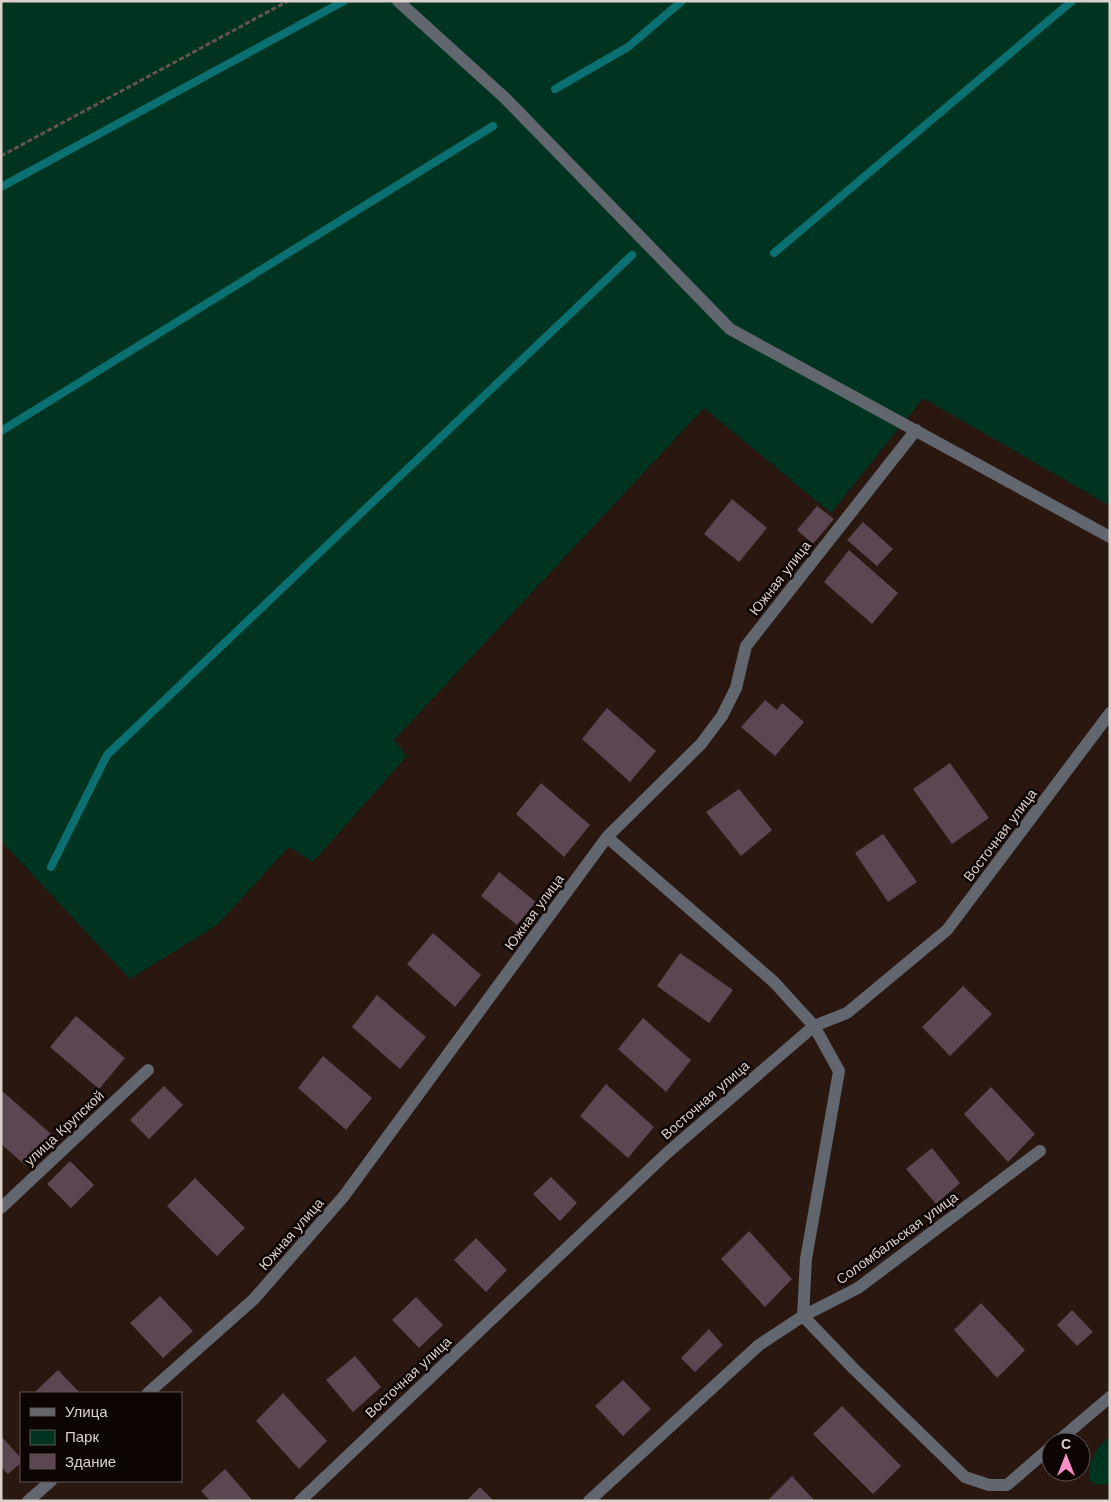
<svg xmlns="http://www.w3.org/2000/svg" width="1111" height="1502" font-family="'Work Sans',sans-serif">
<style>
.green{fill:#003420}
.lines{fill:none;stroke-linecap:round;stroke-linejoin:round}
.stream{stroke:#0a7072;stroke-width:8}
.building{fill:#5b4651}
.path{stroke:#65544e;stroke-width:3;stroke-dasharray:5 2.5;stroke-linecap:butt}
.minor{stroke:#62666f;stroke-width:12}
.labels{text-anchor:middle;stroke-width:5;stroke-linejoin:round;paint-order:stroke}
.street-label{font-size:14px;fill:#ded1cb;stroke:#0c0503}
</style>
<rect width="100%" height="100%" fill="#291710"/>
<path class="green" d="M 1,1 L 1110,1 L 1110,506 L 923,398 L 831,513 L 704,408 L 394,740 L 407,756 L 313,862 L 289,847 L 217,925 L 130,979 L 1,841 Z
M 1110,1437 L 1110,1484 L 1097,1485 L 1090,1481 C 1085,1466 1097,1445 1110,1437 Z"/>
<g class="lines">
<path class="stream" d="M 555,89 L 628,47 L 682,1
M 1,187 L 344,1
M 774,253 L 1072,1
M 1,431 L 493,126
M 51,867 L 107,755 L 632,255"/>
</g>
<path class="building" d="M 732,499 L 767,528 L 739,562 L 704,534 Z
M 817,506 L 834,519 L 813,544 L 797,530 Z
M 863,522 L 893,549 L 877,566 L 847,540 Z
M 849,550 L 898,593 L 872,624 L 824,582 Z
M 765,700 L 777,710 L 782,703 L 804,722 L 775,756 L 741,727 Z
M 607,708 L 656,751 L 630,782 L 582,739 Z
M 950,763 L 989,818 L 952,844 L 913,789 Z
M 541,783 L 590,825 L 564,857 L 516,814 Z
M 739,789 L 772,830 L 741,856 L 706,812 Z
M 883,834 L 917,882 L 888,902 L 855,853 Z
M 499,872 L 536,902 L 517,925 L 481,896 Z
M 433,933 L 481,975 L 455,1007 L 407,964 Z
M 680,953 L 733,990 L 709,1023 L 657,986 Z
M 963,986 L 992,1014 L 950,1056 L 922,1027 Z
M 377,995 L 426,1037 L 400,1069 L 352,1027 Z
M 76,1016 L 125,1058 L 99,1089 L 50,1047 Z
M 643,1018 L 691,1060 L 666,1092 L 618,1049 Z
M 323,1056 L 372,1098 L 346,1130 L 298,1088 Z
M 606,1084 L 654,1127 L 628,1158 L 580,1116 Z
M 164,1086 L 183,1105 L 149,1139 L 130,1120 Z
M 991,1087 L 1035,1134 L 1008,1162 L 964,1114 Z
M 1,1090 L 51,1134 L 25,1165 L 1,1144 Z
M 932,1148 L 960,1183 L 936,1204 L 906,1169 Z
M 70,1161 L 94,1185 L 71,1208 L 47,1184 Z
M 551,1177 L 577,1203 L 560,1221 L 533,1194 Z
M 195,1178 L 245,1228 L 217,1256 L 167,1206 Z
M 749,1231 L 792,1279 L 765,1307 L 721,1259 Z
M 476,1238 L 507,1270 L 486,1292 L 454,1260 Z
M 160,1296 L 193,1331 L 163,1358 L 130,1323 Z
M 416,1297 L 443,1325 L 419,1348 L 392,1320 Z
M 981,1303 L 1025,1350 L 997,1378 L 954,1330 Z
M 1072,1310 L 1093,1332 L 1077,1346 L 1057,1325 Z
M 709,1329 L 723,1345 L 695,1372 L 681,1358 Z
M 355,1356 L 381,1387 L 353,1412 L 326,1380 Z
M 58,1370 L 80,1393 L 34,1393 Z
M 623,1380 L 651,1409 L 623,1436 L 595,1406 Z
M 283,1393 L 327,1441 L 299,1469 L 256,1421 Z
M 842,1406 L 901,1466 L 873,1494 L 813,1434 Z
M 1,1436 L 21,1458 L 21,1463 L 8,1474 L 1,1467 Z
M 225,1469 L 253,1501 L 210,1501 L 201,1491 Z
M 792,1476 L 815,1501 L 767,1501 Z
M 480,1487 L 494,1501 L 466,1501 Z"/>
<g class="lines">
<path class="path" d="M 1,156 L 288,1"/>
<path class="minor" d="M 398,1 L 505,98 L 730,329 L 1110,537
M 607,837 L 774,982 L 814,1026 L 839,1071 L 806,1259 L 803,1316 L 854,1369 L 965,1477 L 989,1485 L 1007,1485 L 1051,1447
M 1,1208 L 148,1070
M 148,1393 L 254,1299 L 344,1196 L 607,837 L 701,744 L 722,716 L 736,688 L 746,646 L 916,430
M 1057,1442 L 1110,1397
M 28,1501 L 51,1481
M 300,1501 L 667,1153 L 814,1026 L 847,1013 L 947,930 L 1110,713
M 589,1501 L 759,1345 L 803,1316 L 858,1288 L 1040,1151"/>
</g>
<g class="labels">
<g class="street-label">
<text transform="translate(780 578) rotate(-52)" y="5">Южная улица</text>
<text transform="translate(1000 835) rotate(-53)" y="5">Восточная улица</text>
<text transform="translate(534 912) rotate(-54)" y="5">Южная улица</text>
<text transform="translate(705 1100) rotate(-41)" y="5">Восточная улица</text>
<text transform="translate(64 1128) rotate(-43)" y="5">улица Крупской</text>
<text transform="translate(291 1234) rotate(-49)" y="5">Южная улица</text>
<text transform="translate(897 1238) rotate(-36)" y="5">Соломбальская улица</text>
<text transform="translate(408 1377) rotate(-43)" y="5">Восточная улица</text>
</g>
</g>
<rect width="1111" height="1502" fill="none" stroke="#ded1cb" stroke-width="5"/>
<rect x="20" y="1392" width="162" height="90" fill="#0c0503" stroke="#605753"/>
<rect x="30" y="1408" width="25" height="8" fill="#62666f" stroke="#605753"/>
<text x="65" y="1417" font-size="15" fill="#ded1cb">Улица</text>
<rect x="30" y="1430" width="25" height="15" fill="#003420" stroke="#605753"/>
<text x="65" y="1442" font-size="15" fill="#ded1cb">Парк</text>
<rect x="30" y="1454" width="25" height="15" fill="#5b4651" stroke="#605753"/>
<text x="65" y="1467" font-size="15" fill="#ded1cb">Здание</text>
<g transform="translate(1066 1457)"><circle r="24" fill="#0c0503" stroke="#605753"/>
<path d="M0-4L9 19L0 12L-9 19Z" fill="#fa8fc7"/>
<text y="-8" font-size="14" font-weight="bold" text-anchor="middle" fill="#ded1cb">С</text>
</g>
</svg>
